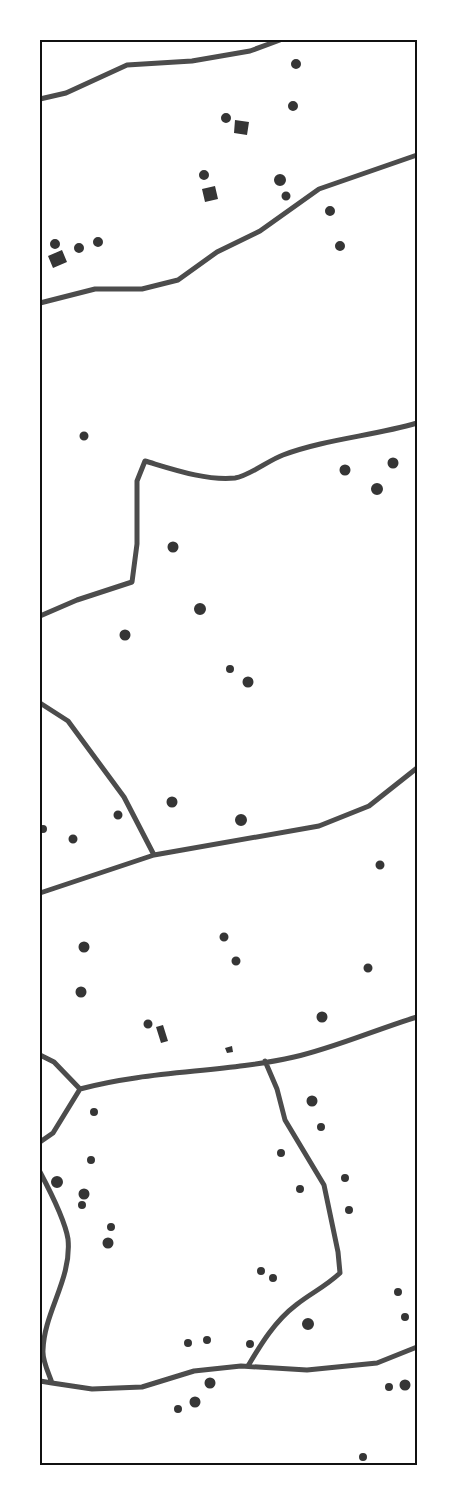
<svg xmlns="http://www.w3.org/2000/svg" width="457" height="1505" font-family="'IBM Plex Sans',sans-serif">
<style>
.building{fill:#353535}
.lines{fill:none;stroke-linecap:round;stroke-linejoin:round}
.minor{stroke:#4c4c4c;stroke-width:5}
.neatline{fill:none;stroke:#111;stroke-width:2}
</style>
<rect width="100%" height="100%" fill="#fff"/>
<path class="building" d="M291 64a5 5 0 1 1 10 0a5 5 0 1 1-10 0Z
M288 106a5 5 0 1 1 10 0a5 5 0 1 1-10 0Z
M221 118a5 5 0 1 1 10 0a5 5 0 1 1-10 0Z
M 235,120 L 249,122 L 247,135 L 234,133 Z
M199 175a5 5 0 1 1 10 0a5 5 0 1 1-10 0Z
M274 180a6 6 0 1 1 12 0a6 6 0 1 1-12 0Z
M 215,186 L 218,199 L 205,202 L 202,189 Z
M281.5 196a4.5 4.5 0 1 1 9 0a4.5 4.5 0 1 1-9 0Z
M325 211a5 5 0 1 1 10 0a5 5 0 1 1-10 0Z
M93 242a5 5 0 1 1 10 0a5 5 0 1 1-10 0Z
M50 244a5 5 0 1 1 10 0a5 5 0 1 1-10 0Z
M335 246a5 5 0 1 1 10 0a5 5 0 1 1-10 0Z
M74 248a5 5 0 1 1 10 0a5 5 0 1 1-10 0Z
M 62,250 L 67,262 L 53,268 L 48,256 Z
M79.5 436a4.5 4.5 0 1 1 9 0a4.5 4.5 0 1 1-9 0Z
M387.5 463a5.5 5.5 0 1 1 11 0a5.5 5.5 0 1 1-11 0Z
M339.5 470a5.5 5.5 0 1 1 11 0a5.5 5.5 0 1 1-11 0Z
M371 489a6 6 0 1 1 12 0a6 6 0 1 1-12 0Z
M167.5 547a5.5 5.5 0 1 1 11 0a5.5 5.5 0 1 1-11 0Z
M194 609a6 6 0 1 1 12 0a6 6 0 1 1-12 0Z
M119.5 635a5.5 5.5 0 1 1 11 0a5.5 5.5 0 1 1-11 0Z
M226 669a4 4 0 1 1 8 0a4 4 0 1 1-8 0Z
M242.5 682a5.5 5.5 0 1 1 11 0a5.5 5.5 0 1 1-11 0Z
M166.5 802a5.5 5.5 0 1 1 11 0a5.5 5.5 0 1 1-11 0Z
M113.5 815a4.5 4.5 0 1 1 9 0a4.5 4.5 0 1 1-9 0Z
M235 820a6 6 0 1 1 12 0a6 6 0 1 1-12 0Z
M39 829a4 4 0 1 1 8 0a4 4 0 1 1-8 0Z
M68.5 839a4.5 4.5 0 1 1 9 0a4.5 4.5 0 1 1-9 0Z
M375.5 865a4.5 4.5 0 1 1 9 0a4.5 4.5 0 1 1-9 0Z
M219.5 937a4.5 4.5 0 1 1 9 0a4.5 4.5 0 1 1-9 0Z
M78.5 947a5.5 5.5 0 1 1 11 0a5.5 5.5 0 1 1-11 0Z
M231.5 961a4.5 4.5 0 1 1 9 0a4.5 4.5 0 1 1-9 0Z
M363.5 968a4.5 4.5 0 1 1 9 0a4.5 4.5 0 1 1-9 0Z
M75.5 992a5.5 5.5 0 1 1 11 0a5.5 5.5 0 1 1-11 0Z
M316.5 1017a5.5 5.5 0 1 1 11 0a5.5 5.5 0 1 1-11 0Z
M143.5 1024a4.5 4.5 0 1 1 9 0a4.5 4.5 0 1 1-9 0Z
M 163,1025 L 168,1041 L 161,1043 L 156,1027 Z
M 232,1046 L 233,1052 L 227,1053 L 225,1048 Z
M306.5 1101a5.5 5.5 0 1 1 11 0a5.5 5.5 0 1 1-11 0Z
M90 1112a4 4 0 1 1 8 0a4 4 0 1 1-8 0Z
M317 1127a4 4 0 1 1 8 0a4 4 0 1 1-8 0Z
M277 1153a4 4 0 1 1 8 0a4 4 0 1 1-8 0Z
M87 1160a4 4 0 1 1 8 0a4 4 0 1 1-8 0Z
M341 1178a4 4 0 1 1 8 0a4 4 0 1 1-8 0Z
M51 1182a6 6 0 1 1 12 0a6 6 0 1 1-12 0Z
M296 1189a4 4 0 1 1 8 0a4 4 0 1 1-8 0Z
M78.5 1194a5.5 5.5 0 1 1 11 0a5.5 5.5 0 1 1-11 0Z
M78 1205a4 4 0 1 1 8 0a4 4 0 1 1-8 0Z
M345 1210a4 4 0 1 1 8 0a4 4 0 1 1-8 0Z
M107 1227a4 4 0 1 1 8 0a4 4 0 1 1-8 0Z
M102.5 1243a5.5 5.5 0 1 1 11 0a5.5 5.5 0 1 1-11 0Z
M257 1271a4 4 0 1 1 8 0a4 4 0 1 1-8 0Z
M269 1278a4 4 0 1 1 8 0a4 4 0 1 1-8 0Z
M394 1292a4 4 0 1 1 8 0a4 4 0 1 1-8 0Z
M401 1317a4 4 0 1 1 8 0a4 4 0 1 1-8 0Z
M302 1324a6 6 0 1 1 12 0a6 6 0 1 1-12 0Z
M203 1340a4 4 0 1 1 8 0a4 4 0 1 1-8 0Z
M184 1343a4 4 0 1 1 8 0a4 4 0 1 1-8 0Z
M246 1344a4 4 0 1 1 8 0a4 4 0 1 1-8 0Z
M204.5 1383a5.5 5.5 0 1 1 11 0a5.5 5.5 0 1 1-11 0Z
M399.5 1385a5.5 5.5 0 1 1 11 0a5.5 5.5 0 1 1-11 0Z
M385 1387a4 4 0 1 1 8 0a4 4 0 1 1-8 0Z
M189.5 1402a5.5 5.5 0 1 1 11 0a5.5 5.5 0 1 1-11 0Z
M174 1409a4 4 0 1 1 8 0a4 4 0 1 1-8 0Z
M359 1457a4 4 0 1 1 8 0a4 4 0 1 1-8 0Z"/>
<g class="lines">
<path class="minor" d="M 40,99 L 66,93 L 127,65 L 192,61 L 250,51 L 280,40
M 40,303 L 95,289 L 142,289 L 178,280 L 217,252 L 260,231 L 319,189 L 417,155
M 40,616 L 77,600 L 132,582 L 137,544 L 137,481 L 145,461 C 172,469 206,481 235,478 C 249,476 269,460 283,455 C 326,439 373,436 417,423
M 40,703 L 68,721 L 124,797 L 154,855
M 40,893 L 154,855 L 319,826 L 369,806 L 417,768
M 40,1055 L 54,1062 L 80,1089
M 40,1142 L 53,1133 L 80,1089 C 150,1070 224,1073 294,1057 C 334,1048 377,1029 417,1017
M 40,1172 C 49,1189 65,1220 68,1239 C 72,1279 44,1312 43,1350 C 42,1360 49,1374 52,1383 L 92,1389 L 142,1387 L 194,1371 L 241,1366 L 307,1370 L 377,1363 L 417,1347
M 248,1366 C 261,1344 275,1321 296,1305 C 311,1293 325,1287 340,1273 L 338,1252 L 324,1185 L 285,1120 L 277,1089 L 265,1061
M 40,1381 L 52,1383"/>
</g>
<rect width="457" height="1505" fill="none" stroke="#ffffff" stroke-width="82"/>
<rect x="41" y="41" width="375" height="1423" class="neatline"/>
</svg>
